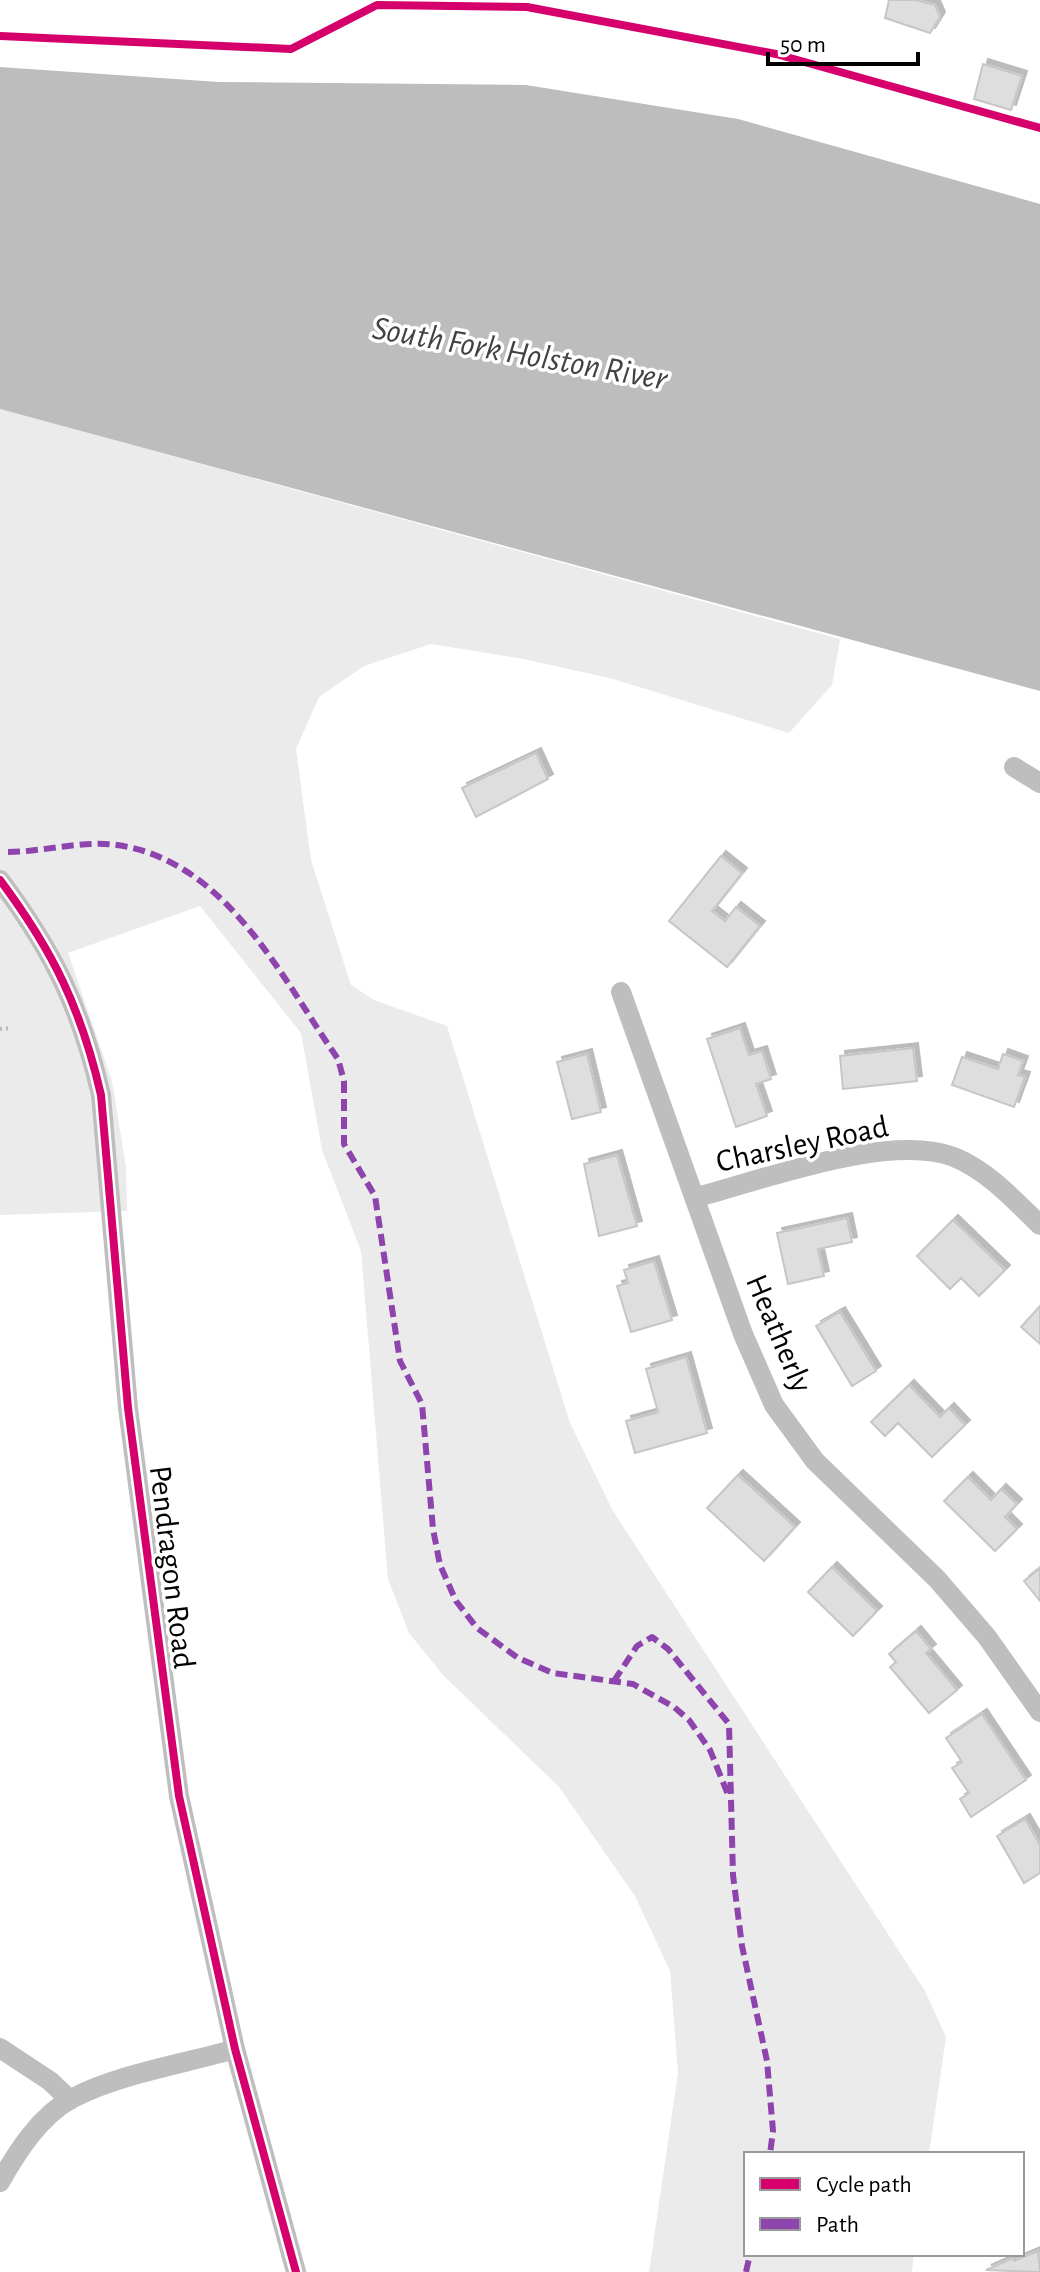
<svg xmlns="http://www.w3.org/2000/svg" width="1040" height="2272" font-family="'Alegreya Sans',sans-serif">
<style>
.green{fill:#ebebeb}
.water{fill:#bdbdbd}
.building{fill:#dedede;stroke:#c6c6c6;stroke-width:2;filter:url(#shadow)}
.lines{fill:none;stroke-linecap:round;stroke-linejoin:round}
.path{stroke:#b9b9b9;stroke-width:4;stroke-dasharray:2 4;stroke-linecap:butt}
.minor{stroke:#bebebe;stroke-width:20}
.quiet{stroke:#8e44ad;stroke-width:6;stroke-dasharray:12 6;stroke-linecap:butt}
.cycleway-casing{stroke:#fff;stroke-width:13}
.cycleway{stroke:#d6006c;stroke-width:8}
.labels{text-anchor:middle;stroke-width:7;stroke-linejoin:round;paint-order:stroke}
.street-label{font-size:32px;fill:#000;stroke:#fff}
.water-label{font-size:34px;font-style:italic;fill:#424242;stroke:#fff}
</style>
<defs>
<filter id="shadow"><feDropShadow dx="5" dy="-5" stdDeviation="0" flood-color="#0004"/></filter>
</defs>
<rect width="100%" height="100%" fill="#fff"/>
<path class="green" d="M 0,409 L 840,639 L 832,685 L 789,733 L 613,679 L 524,659 L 431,644 L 364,666 L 319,697 L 296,749 L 311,860 L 351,985 L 374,1000 L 447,1026 L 570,1423 L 613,1511 L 925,1991 L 946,2037 L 929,2154 L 746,2154 L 746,2254 L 914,2254 L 912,2272 L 649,2272 L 678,2073 L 670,1971 L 635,1896 L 559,1787 L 443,1675 L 409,1633 L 388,1579 L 361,1251 L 322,1150 L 301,1033 L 200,906 L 68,953 L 112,1081 L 126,1167 L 127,1211 L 0,1215 Z"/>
<path class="water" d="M 0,67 L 219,82 L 526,85 L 738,119 L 1040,204 L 1040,691 L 0,409 Z"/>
<path class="building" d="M 889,0 L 916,0 L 935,5 L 940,17 L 930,33 L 885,18 Z
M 983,64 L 1022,76 L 1011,110 L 974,99 Z
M 536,753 L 548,779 L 476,817 L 462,788 Z
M 721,856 L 742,873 L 712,911 L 725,921 L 736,907 L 760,926 L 727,967 L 669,921 Z
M 740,1028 L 749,1055 L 762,1051 L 771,1079 L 756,1084 L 767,1116 L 736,1127 L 707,1039 Z
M 913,1048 L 917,1081 L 843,1089 L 840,1056 Z
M 587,1054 L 601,1112 L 572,1119 L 557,1062 Z
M 1003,1054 L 1023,1061 L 1018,1075 L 1025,1077 L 1014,1107 L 952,1085 L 962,1057 L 998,1069 Z
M 617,1155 L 637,1226 L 599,1236 L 584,1164 Z
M 847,1218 L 852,1242 L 818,1249 L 824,1276 L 788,1284 L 777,1233 Z
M 953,1220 L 1005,1270 L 979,1296 L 961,1278 L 950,1289 L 917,1256 Z
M 654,1261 L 672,1320 L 631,1332 L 617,1286 L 628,1283 L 624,1270 Z
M 1040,1306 L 1040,1344 L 1021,1327 Z
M 840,1312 L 876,1371 L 852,1386 L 816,1326 Z
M 686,1357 L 707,1433 L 635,1453 L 626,1421 L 658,1412 L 646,1369 Z
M 909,1385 L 940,1417 L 949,1408 L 965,1425 L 932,1457 L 898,1423 L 885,1436 L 871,1422 Z
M 738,1475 L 795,1527 L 764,1561 L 707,1508 Z
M 968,1477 L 991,1500 L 1001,1489 L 1017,1504 L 1005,1517 L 1017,1529 L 995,1551 L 944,1501 Z
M 832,1567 L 877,1611 L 853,1636 L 808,1592 Z
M 1040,1568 L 1040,1601 L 1024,1581 Z
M 916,1631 L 931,1649 L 926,1653 L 957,1690 L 929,1713 L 890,1667 L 896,1662 L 889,1654 Z
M 982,1714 L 1026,1780 L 971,1817 L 960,1799 L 969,1793 L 952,1768 L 962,1762 L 946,1738 Z
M 1025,1819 L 1040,1845 L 1040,1873 L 1024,1883 L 997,1836 Z
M 1038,2251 L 1040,2272 L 986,2270 L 1013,2258 L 1014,2261 Z"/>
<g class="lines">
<path class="path" d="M 0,1029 L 10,1028"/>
<path class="minor" d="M 1014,767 L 1040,783
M 0,880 C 53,951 81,1008 101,1095 L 128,1408 L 179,1796 L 235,2049 L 296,2272
M 621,992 L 743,1334 L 774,1405 L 815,1461 L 937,1579 L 987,1637 L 1040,1712
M 697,1197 C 763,1180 889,1132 954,1157 C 988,1171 1014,1200 1040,1225
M 0,2048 L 50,2081 L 70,2100
M 0,2182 C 17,2152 40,2116 71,2099 C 117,2074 184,2064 235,2049"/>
<path class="quiet" d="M 8,852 C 43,852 82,840 117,845 C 227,861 281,977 338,1059 L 344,1081 L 344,1144 L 375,1196 L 400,1361 L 422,1404 L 433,1529 L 440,1565 L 456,1601 L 477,1628 L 518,1658 L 553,1673 L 633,1684 L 674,1707 L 689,1720 L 710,1750 L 729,1797
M 614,1681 L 637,1646 L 652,1637 L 668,1649 L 729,1724 L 733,1875 L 742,1946 L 767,2061 L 773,2131 L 770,2154
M 746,2272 L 750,2254"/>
<g class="cycleway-casing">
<path id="cycleway" d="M 0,36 L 291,49 L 377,5 L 527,7 L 776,54 L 1040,128
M 0,880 C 53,951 81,1008 101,1095 L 128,1408 L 179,1796 L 235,2049 L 296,2272"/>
</g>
<use href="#cycleway" class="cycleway"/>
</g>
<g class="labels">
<g class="street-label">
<text transform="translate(802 1143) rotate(-12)" y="11">Charsley Road</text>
<text transform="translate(780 1333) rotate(67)" y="11">Heatherly</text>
<text transform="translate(173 1567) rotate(83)" y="11">Pendragon Road</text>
</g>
<g class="water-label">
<text transform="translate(520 352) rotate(10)" y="12">South Fork Holston River</text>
</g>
</g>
<rect x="744" y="2152" width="280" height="104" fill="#ffffff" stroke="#999999" stroke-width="2"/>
<rect x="760" y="2178" width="40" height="12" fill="#d6006c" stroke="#999999" stroke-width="2"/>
<text x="816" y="2192" font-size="24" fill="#000000">Cycle path</text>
<rect x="760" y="2218" width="40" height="12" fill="#8e44ad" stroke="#999999" stroke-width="2"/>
<text x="816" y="2232" font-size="24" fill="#000000">Path</text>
<path d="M768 52v12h150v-12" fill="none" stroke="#000000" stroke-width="4"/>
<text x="780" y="52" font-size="24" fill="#000000" stroke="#ffffff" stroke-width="6" paint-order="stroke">50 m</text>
</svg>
